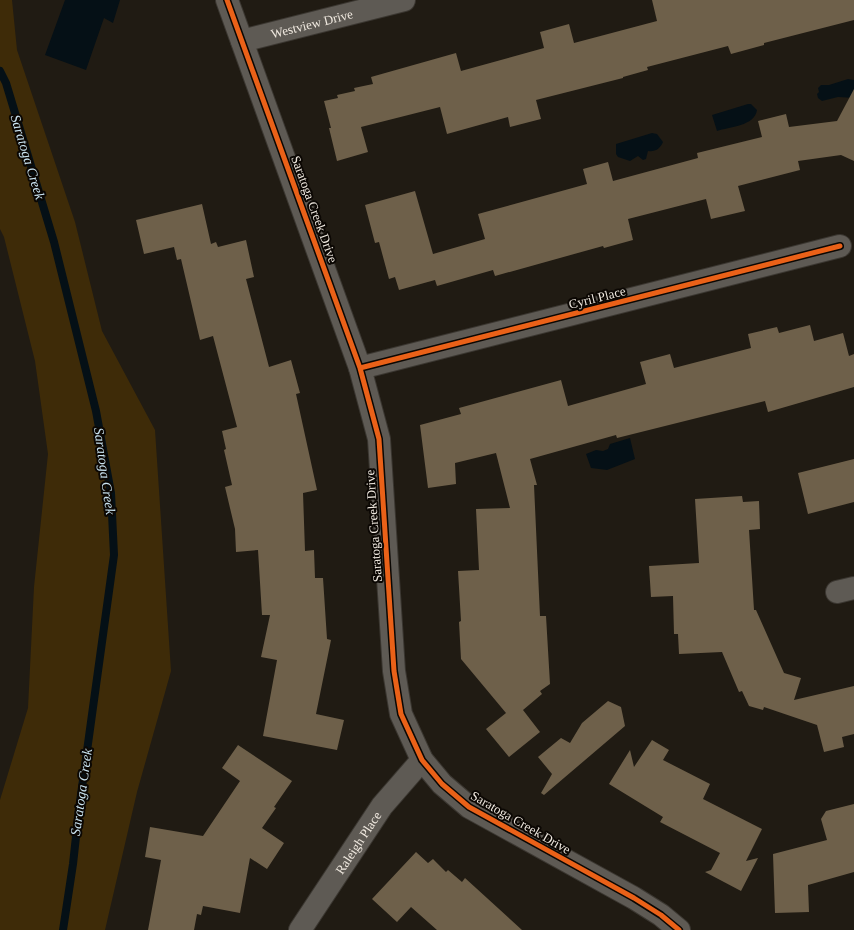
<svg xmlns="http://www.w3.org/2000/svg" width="854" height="930" font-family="Georgia,serif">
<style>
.green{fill:#3e2b08}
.water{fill:#051016}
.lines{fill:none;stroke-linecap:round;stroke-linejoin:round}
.stream{stroke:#051016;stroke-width:8}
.building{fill:#6e604a}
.street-casing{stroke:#3b3731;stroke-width:24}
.street{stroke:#5e5a54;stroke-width:22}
.cycleway-casing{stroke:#0b0703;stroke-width:8}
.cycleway{stroke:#ea6118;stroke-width:5}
.labels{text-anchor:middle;stroke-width:4;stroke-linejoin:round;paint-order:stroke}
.street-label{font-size:13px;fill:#efe8df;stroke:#0b0703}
.water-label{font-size:14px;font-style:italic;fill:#cae3f0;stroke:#0b0703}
</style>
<rect width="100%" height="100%" fill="#201b13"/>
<path class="green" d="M 0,0 L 12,0 L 17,50 L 75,222 L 102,331 L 155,430 L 171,671 L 137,792 L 105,930 L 0,930 L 0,800 L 28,708 L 34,587 L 48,454 L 35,361 L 4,237 L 0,229 Z"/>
<path class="water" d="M 65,0 L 120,0 L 113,23 L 104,18 L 86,70 L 45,55 Z
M 848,79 L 854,80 L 854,98 L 838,97 L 822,101 L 818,98 L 817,94 L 819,92 L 818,88 L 821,85 L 829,85 Z
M 748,104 L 751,104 L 757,110 C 755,126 729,127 717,131 L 712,115 Z
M 652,133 L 657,134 L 663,142 C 660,149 655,152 648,151 L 646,159 L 643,160 L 638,156 L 630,161 L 618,157 L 616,154 L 616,144 Z
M 630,438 L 635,459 L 607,470 L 591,468 L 586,454 L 596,450 L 603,451 L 608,449 L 610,444 Z"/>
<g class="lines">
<path class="stream" d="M 0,71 L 6,83 L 54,242 L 96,411 L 111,493 L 114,555 L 79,809 L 73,864 L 63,930"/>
</g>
<path class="building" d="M 652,0 L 854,0 L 854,20 L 764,43 L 764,45 L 731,54 L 728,46 L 647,67 L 648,70 L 623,77 L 623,78 L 536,100 L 541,119 L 510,127 L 508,117 L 447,134 L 440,107 L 361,127 L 368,152 L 337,161 L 329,128 L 331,128 L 324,101 L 338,98 L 337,95 L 355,91 L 354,88 L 373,84 L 371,77 L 456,53 L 461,71 L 544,48 L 540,32 L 569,24 L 574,43 L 657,21 Z
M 854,89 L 854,161 L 841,155 L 798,161 L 800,170 L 738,186 L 745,211 L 711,219 L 706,199 L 628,219 L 633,240 L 604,248 L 603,246 L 495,276 L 493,270 L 437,286 L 435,280 L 399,290 L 395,277 L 389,279 L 379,242 L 375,243 L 365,205 L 415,191 L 433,254 L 485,239 L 478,214 L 587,184 L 583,169 L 608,162 L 613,181 L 698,158 L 697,153 L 762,137 L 758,121 L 786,114 L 789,127 L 837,121 Z
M 202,204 L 211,244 L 216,242 L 218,247 L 246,240 L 254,277 L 246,279 L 269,367 L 291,360 L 300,393 L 296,394 L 317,490 L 303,493 L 305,551 L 314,550 L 315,578 L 323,578 L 327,639 L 331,640 L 316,714 L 344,720 L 337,750 L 263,736 L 277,660 L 261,657 L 270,615 L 262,615 L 258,550 L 236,552 L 235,529 L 225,487 L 232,485 L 224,450 L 226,449 L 222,431 L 237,427 L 213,336 L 200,340 L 181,259 L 177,260 L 174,247 L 144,254 L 136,220 Z
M 810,325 L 814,341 L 843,333 L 849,356 L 854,354 L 854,387 L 768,412 L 765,401 L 617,438 L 616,435 L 530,459 L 537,485 L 534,485 L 540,616 L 546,616 L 550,684 L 540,691 L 542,694 L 523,710 L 540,732 L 509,757 L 486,729 L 506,713 L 461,659 L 459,622 L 461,621 L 458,571 L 479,570 L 476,509 L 510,508 L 496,453 L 455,463 L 456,484 L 428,488 L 420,425 L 461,414 L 459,408 L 561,380 L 568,406 L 646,384 L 640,362 L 670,354 L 674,368 L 751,348 L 748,334 L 777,327 L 779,333 Z
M 854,459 L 854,502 L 808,514 L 798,473 Z
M 742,496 L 743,502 L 759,501 L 760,529 L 749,530 L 754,610 L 756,610 L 784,673 L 801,678 L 794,700 L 854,686 L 854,734 L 842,737 L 844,747 L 824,752 L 817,725 L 764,707 L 763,710 L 749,706 L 742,691 L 739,692 L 722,652 L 679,654 L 678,634 L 674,634 L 673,596 L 651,597 L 649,566 L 699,563 L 695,499 Z
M 608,701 L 621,707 L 625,726 L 544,795 L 541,793 L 552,774 L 538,757 L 561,738 L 570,743 L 582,723 Z
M 652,740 L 669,750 L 663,760 L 710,784 L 703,799 L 762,829 L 746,861 L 758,858 L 741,891 L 705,872 L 711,870 L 720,853 L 660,822 L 663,817 L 609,784 L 630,750 L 634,767 Z
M 238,745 L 292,781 L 274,807 L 276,808 L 262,828 L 284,843 L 267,869 L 250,858 L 240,913 L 203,906 L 201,915 L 197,914 L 194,930 L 148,930 L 161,860 L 145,857 L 150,827 L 203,836 L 240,781 L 222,768 Z
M 854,804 L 854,872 L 808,885 L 809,912 L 775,913 L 773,854 L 827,840 L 821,819 L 826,811 Z
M 416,852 L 428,863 L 433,859 L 446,872 L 448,870 L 462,882 L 465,878 L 522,930 L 437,930 L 411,907 L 397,922 L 372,899 Z"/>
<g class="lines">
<g class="street-casing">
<g id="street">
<path d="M 227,0 L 360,368 L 379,439 L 394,671 L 401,714 L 422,760 L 442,784 L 469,807 L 634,898 L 661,915 L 679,930"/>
<path id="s1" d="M 242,41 L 404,0"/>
<path d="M 360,368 L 840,246"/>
<path d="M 837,592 L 854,588"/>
<path id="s2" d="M 300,930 L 382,806 L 422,760"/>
</g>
</g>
<use href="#street" class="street"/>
<g class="cycleway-casing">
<path id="cycleway" d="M 227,0 L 360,368 L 379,439 L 394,671 L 401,714 L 422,760 L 442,784 L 469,807 L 634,898 L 661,915 L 679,930
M 360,368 L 840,246"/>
</g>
<use href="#cycleway" class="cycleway"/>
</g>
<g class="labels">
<g class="street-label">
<text dy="5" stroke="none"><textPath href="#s1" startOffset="72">Westview Drive</textPath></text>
<text transform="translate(315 209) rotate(70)" y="5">Saratoga Creek Drive</text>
<text transform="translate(597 297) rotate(-14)" y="5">Cyril Place</text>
<text transform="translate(373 526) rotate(-94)" y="5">Saratoga Creek Drive</text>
<text transform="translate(521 822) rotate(30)" y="5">Saratoga Creek Drive</text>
<text dy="5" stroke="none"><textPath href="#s2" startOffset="105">Raleigh Place</textPath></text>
</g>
<g class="water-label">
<text transform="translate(28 157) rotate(73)" y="5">Saratoga Creek</text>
<text transform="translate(105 471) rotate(82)" y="5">Saratoga Creek</text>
<text transform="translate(81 792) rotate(-82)" y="5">Saratoga Creek</text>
</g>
</g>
</svg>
